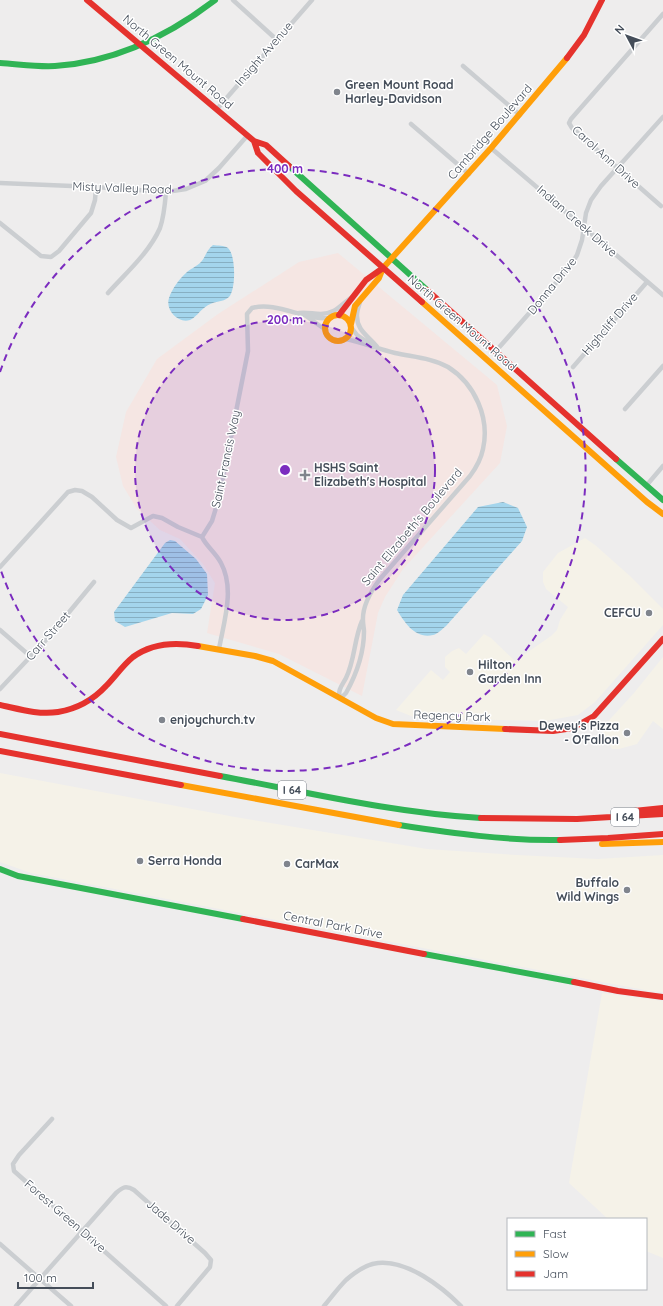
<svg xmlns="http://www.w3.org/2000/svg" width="663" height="1306" font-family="Quicksand,sans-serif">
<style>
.commercial{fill:#f5f2e8}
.medical{fill:#f5e6e3}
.water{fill:url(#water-rules)}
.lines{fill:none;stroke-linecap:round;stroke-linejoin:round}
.street{stroke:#cbced1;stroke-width:4.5}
.fast{stroke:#30b455;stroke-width:6}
.slow{stroke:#ff9f0a;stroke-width:6}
.jam{stroke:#e5322d;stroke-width:6}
.ring{fill:none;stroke:#7b2cbf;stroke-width:2;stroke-dasharray:7 5}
.poi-dot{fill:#80858d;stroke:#fff;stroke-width:1.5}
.labels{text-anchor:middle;stroke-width:3;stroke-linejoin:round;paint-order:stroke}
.shield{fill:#fff;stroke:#7c828b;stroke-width:1}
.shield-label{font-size:11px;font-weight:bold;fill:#444d59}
.street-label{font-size:12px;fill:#444d59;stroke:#fff}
.poi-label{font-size:12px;font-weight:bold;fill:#444d59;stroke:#fff;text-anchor:start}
.centre{fill:#7b2cbf;stroke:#fff;stroke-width:2}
.ring-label{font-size:12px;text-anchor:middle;font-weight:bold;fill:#7b2cbf;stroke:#fff;stroke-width:3;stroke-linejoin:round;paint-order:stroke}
</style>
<defs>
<pattern id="water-rules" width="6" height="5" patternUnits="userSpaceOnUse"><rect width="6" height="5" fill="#a4d5ec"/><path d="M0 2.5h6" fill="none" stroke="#87afc2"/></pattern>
</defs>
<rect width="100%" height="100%" fill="#eeeded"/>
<path class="commercial" d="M 585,538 L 595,545 L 630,576 L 663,609 L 663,625 L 595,702 L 578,715 L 545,721 L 416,718 L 396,710 L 431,670 L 443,680 L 450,672 L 445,667 L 445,657 L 452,651 L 459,648 L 466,654 L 484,634 L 491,638 L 515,661 L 551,636 L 557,630 L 560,620 L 568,607 L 546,589 L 543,582 L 543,572 L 558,553 Z
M 663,657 L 663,729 L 653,721 L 637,744 L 619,749 L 612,749 L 601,729 L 634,693 Z
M 0,773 L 235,817 L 427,849 L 517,855 L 597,859 L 663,855 L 663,992 L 650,991 L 496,962 L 31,873 L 0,862 Z
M 602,993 L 663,1001 L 663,1258 L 646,1251 L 646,1219 L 608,1219 L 569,1183 Z"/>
<path class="medical" d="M 338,253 L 497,385 L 507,426 L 500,463 L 403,569 L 385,597 L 378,613 L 362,696 L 279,654 L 207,633 L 215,583 L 203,564 L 180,539 L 160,530 L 137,509 L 123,486 L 116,457 L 126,412 L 157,359 L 218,314 L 299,262 Z"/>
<path class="water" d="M 213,245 C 218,246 224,245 228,248 C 236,255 236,290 229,297 C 223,303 213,300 204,308 C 200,311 195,318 190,320 C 178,324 165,310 169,298 C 172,289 179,279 186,273 C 190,269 196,267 201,262 C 206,256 206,251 213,245 Z
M 503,502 L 518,508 L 527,527 L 522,541 L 446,626 C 442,629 438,634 433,635 C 415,639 405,623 397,610 L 403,595 L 478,507 Z
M 170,540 L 175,541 L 196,559 L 207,574 L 208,595 L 201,609 L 193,614 L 172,613 L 125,627 L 115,621 L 114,612 L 165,543 Z"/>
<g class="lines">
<path class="street" d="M 233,0 L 277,40
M 463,66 L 520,115
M 217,109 L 312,0
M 411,124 L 469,174
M 491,148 L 663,295
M 0,183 L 96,187 L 166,192 L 186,189 L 205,181 L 219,168 L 247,136
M 661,206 L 572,128 L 569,123 L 571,119 L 663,14
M 0,223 L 41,256 L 51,257 L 59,251 L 91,213 L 95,200 L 96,187
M 108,293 C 126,273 149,253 160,228 C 164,217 165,204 166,192
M 360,302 C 359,306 357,310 357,314 C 356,331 369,336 378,348
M 299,313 C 307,312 313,314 321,314 C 337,313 340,305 352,297
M 306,316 L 326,330
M 351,327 L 357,335 L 373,346
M 345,339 C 362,342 378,349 395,353 C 413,357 432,358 448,367 C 475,384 490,418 483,449 C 481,459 476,468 470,476 L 380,579 C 371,591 362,606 363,621 C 363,625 364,628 364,631 C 364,652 356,675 346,693 L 343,696 L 340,698 C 337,690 343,684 346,678 C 355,660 354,639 362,621
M 495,352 L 569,268 L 577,255 L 582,240 L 586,213 L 591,200 L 601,186 L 663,117
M 573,367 L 647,282
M 625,409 L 663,366
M 646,486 L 663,466
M 0,567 L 68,492 L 75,490 L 82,491 L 92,497 L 117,520 L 131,528 L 153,516 L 162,518 L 178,527 L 202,537
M 0,630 L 30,656
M 219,649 C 224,621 235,589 221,563 C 216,553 206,546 202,537 L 212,521 L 219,498 L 248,351 L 247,314 L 252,308 C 277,301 305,321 331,318
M 0,689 L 46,640 L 94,582
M 52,1119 L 19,1155 L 13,1164 L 14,1171 L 166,1306
M 0,1244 L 71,1306
M 16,1306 L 116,1193 C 123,1187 126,1185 134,1190 L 205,1253 L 211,1260 L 210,1267 L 177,1306
M 324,1306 C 331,1298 338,1288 346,1280 C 354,1273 367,1264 378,1263 C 408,1260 442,1287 461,1306"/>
<path class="fast" d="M 0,63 C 18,64 36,67 55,66 C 115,62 168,36 215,0
M 289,166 L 427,290
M 616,459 L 663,500
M 220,776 C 306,792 393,813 481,818
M 399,825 C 452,833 506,841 560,840
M 0,869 L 18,876 L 243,919
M 424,954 L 574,982"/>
<path class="slow" d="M 422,302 L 647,502 L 663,514
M325 328a13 13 0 1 1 26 0a13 13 0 1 1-26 0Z
M 351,324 L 355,306 L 379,278 L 383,268 L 491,148 L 567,58
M 198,646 L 255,656 L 273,661 L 376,718 L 393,724 L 505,729
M 181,785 L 399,825
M 602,844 L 663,842"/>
<path class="jam" d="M 87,0 L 254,141 L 266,145 L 289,166
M 567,58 L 584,35 L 602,0
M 254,141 L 258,153 L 296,191 L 422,302
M 427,290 L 616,459
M 339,315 L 366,280 L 383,268
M 0,705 C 19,709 38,715 58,712 C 76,709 93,700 106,686 C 115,677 123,665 133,657 C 152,643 176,642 198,646
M 505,729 L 553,731 L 573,728 L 594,716 L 663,639
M 0,734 L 220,776
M 0,751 L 181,785
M 614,813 L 663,808
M 481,818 L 577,819 L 663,814
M 560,840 L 608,838 L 663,834
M 243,919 L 424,954
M 574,982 L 618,991 L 663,997"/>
</g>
<circle cx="285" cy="470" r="150" fill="#7b2cbf" fill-opacity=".12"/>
<g class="ring">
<circle cx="285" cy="470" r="150"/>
<path d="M0 372A301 301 0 1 1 0 568"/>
</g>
<g class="poi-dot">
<circle cx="337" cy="92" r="4"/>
<path d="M303 469h4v4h4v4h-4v4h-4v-4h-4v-4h4z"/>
<circle cx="649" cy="613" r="4"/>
<circle cx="470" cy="672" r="4"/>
<circle cx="162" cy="720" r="4"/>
<circle cx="627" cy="733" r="4"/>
<circle cx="140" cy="861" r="4"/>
<circle cx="287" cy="864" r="4"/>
<circle cx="627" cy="890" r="4"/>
</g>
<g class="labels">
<g class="shield">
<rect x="278" y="781" width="28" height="18" rx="3"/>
<rect x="611" y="808" width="28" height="18" rx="3"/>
</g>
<g class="shield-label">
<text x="292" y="794">I 64</text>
<text x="625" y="821">I 64</text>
</g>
<g class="street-label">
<text transform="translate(264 54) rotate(-49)" y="4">Insight Avenue</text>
<text transform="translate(178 62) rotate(40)" y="4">North Green Mount Road</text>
<text transform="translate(490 132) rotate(-49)" y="4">Cambridge Boulevard</text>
<text transform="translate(606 157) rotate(42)" y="4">Carol Ann Drive</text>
<text transform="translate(122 188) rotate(2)" y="4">Misty Valley Road</text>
<text transform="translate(577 221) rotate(41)" y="4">Indian Creek Drive</text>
<text transform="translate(552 286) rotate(-51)" y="4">Donna Drive</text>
<text transform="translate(462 323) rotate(41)" y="4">North Green Mount Road</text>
<text transform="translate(610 324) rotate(-49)" y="4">Highcliff Drive</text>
<text transform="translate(226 459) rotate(-78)" y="4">Saint Francis Way</text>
<text transform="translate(412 527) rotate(-50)" y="4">Saint Elizabeth's Boulevard</text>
<text transform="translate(48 636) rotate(-49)" y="4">Carr Street</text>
<text transform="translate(452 716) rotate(2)" y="4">Regency Park</text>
<text transform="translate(333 925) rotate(11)" y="4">Central Park Drive</text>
<text transform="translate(65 1216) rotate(41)" y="4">Forest Green Drive</text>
<text transform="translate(171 1222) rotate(41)" y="4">Jade Drive</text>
</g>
<g class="poi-label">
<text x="345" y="89">Green Mount Road<tspan x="345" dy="14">Harley-Davidson</tspan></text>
<text x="314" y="472">HSHS Saint<tspan x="314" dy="14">Elizabeth's Hospital</tspan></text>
<text x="641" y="617" text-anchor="end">CEFCU</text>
<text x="478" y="669">Hilton<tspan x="478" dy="14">Garden Inn</tspan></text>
<text x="170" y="724">enjoychurch.tv</text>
<text x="619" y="730" text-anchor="end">Dewey's Pizza<tspan x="619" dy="14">- O'Fallon</tspan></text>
<text x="148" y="865">Serra Honda</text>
<text x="295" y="868">CarMax</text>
<text x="619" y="887" text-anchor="end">Buffalo<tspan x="619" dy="14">Wild Wings</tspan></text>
</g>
</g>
<circle cx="285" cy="470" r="6" class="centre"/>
<g class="ring-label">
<text x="285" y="173">400 m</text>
<text x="285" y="324">200 m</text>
</g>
<rect x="507" y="1218" width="140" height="72" fill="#ffffff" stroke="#b4b8bd"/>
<rect x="515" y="1231" width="20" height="6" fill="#30b455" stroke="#b4b8bd"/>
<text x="543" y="1238" font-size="12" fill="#444d59">Fast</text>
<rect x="515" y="1251" width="20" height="6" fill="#ff9f0a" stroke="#b4b8bd"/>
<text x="543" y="1258" font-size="12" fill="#444d59">Slow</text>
<rect x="515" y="1271" width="20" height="6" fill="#e5322d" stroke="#b4b8bd"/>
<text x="543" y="1278" font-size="12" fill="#444d59">Jam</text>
<g transform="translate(627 36) rotate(311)" stroke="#ffffff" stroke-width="3" paint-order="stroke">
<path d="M0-3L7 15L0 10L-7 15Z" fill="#444d59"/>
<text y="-6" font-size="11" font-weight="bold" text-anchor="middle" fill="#444d59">N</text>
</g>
<path d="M18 1282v6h75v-6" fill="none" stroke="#444d59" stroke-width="2"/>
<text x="24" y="1282" font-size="12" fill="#444d59" stroke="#ffffff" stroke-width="3" paint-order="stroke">100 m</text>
</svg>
